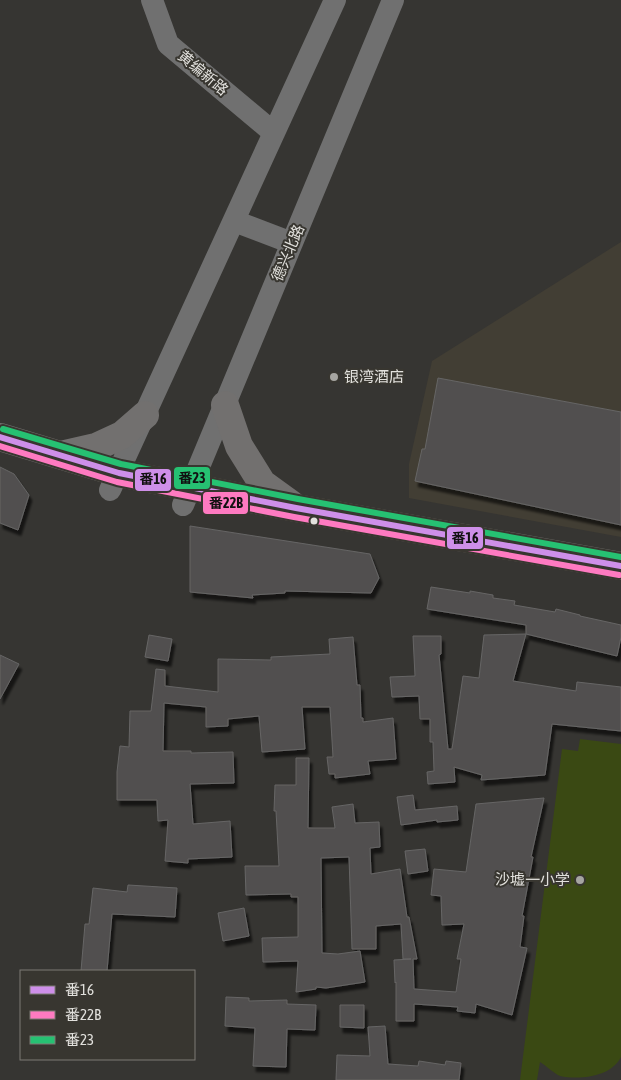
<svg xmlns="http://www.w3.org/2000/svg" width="621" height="1080" font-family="'Asap Condensed','Noto Sans SC',sans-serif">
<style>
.built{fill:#423e34}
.green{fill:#3a4913}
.building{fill:#51504f;stroke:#666565;filter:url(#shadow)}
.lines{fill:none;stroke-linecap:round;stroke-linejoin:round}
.minor{stroke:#707070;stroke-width:22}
.major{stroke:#72706f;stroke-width:28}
.bus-1-casing{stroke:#383630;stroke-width:10}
.bus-2-casing{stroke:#383630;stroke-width:10}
.bus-3-casing{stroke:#383630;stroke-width:10}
.bus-1{stroke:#ce8fe9;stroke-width:6}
.bus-2{stroke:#fe7ac1;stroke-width:6}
.bus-3{stroke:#26c172;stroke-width:6}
.poi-dot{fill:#a6a5a1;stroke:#383630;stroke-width:2}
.bus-dot{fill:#e2e1dd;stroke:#383630;stroke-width:2}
.labels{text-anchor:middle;stroke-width:4;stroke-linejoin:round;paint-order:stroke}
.street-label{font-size:15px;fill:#e2e1dd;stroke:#383630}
.poi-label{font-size:15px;fill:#e2e1dd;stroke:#383630;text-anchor:start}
.line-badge{stroke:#383630;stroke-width:2}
.pale-badge-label{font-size:14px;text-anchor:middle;font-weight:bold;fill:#111}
</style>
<defs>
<filter id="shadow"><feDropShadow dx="3" dy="5.5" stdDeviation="1" flood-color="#0009"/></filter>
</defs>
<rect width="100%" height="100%" fill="#363532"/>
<path class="built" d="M 621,242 L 621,537 L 409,498 L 409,464 L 432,361 Z"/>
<path class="green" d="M 580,739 L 621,744 L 621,1057 C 611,1077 580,1080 560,1076 C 553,1073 547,1066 540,1062 L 537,1080 L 520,1080 L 562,749 L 578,751 Z"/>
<path class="building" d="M 438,378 L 621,412 L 621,525 L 415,481 L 422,449 L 425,449 Z
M 0,467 L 14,474 L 29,495 L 18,530 L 0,523 Z
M 190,526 L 370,554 L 379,578 L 371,593 L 285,591 L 285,593 L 252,595 L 253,598 L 190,592 Z
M 431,587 L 470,593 L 470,591 L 493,595 L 493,598 L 515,601 L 514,605 L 555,612 L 556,609 L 580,615 L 580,616 L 621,625 L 621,637 L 617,656 L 526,634 L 526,625 L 427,609 Z
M 526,634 L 513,681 L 576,691 L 577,682 L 621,687 L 621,731 L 552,724 L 545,775 L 481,780 L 482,775 L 454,767 L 455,782 L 428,784 L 427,772 L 434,771 L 433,742 L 430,742 L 430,719 L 420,719 L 419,696 L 392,697 L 390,677 L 415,676 L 413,636 L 441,636 L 441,654 L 439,655 L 448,749 L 452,749 L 463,676 L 479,678 L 484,635 Z
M 149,635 L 172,639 L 168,661 L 145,657 Z
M 353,637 L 357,685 L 360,685 L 361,718 L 363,718 L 363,722 L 393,718 L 396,759 L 368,761 L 370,774 L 335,778 L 335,774 L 329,774 L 327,757 L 333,757 L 330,707 L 302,707 L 305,749 L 262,752 L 259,716 L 228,719 L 228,726 L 206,727 L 206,707 L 164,703 L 163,751 L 191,751 L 191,753 L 233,752 L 234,783 L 190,784 L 193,824 L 230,821 L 232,857 L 188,859 L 188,863 L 165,861 L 168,820 L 158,821 L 157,800 L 117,800 L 117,772 L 120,746 L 129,747 L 130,711 L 151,711 L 156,669 L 165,670 L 165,686 L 218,692 L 218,659 L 271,660 L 271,657 L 330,654 L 329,639 Z
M 0,655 L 19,664 L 0,699 Z
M 296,758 L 309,758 L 308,828 L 335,828 L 332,807 L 353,804 L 355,823 L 379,822 L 380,847 L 370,848 L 371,874 L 400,869 L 407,917 L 409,917 L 417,959 L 413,959 L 414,989 L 456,992 L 461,959 L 457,959 L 464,924 L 442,925 L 441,896 L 431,895 L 434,869 L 466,872 L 476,804 L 544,798 L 531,857 L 533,857 L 522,916 L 524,916 L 520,947 L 527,948 L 512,1015 L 476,1004 L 475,1013 L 457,1011 L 458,1007 L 414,1004 L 414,1021 L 396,1021 L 396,982 L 395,983 L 394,960 L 411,959 L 403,959 L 401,924 L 376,926 L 376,949 L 352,949 L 349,857 L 321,858 L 322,953 L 338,954 L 360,951 L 365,982 L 326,988 L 316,987 L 316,989 L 296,992 L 298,961 L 263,962 L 262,938 L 298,937 L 298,897 L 291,897 L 291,894 L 246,895 L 245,866 L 279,866 L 276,811 L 274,811 L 275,785 L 296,785 Z
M 413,795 L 415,810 L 457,806 L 458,820 L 437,822 L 437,820 L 401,825 L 397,797 Z
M 425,849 L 428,871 L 408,874 L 405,851 Z
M 128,885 L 177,888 L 175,917 L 112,914 L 107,971 L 81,971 L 85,924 L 89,924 L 93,888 L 127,892 Z
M 244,908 L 249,936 L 223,941 L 218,913 Z
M 226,997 L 249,998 L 249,1001 L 287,1000 L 287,1004 L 316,1005 L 315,1030 L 287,1029 L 286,1067 L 253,1066 L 255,1028 L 225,1026 Z
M 340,1005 L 364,1005 L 364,1028 L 340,1027 Z
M 385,1026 L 388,1064 L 418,1066 L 419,1061 L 445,1065 L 446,1061 L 461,1063 L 459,1080 L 336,1080 L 337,1055 L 370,1056 L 368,1027 Z"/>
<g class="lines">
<path class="minor" d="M 152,0 L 168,44 L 274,133
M 234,221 L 292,243
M 110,490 L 335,0
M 183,505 L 393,0"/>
<path class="major" d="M 225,405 L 239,446 L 262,483 L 291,504
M 0,437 L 119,473 L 296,508 L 621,566
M 61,455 L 96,447 L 122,435 L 145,415"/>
<g class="bus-1-casing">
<path id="bus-1" d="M 0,437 L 119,473 L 296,508 L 621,566"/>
</g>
<g class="bus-2-casing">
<path id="bus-2" d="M 0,446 L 117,482 L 294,517 L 619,575"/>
</g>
<g class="bus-3-casing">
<path id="bus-3" d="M 3,429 L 121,464 L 298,499 L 621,557"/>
</g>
<use href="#bus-1" class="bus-1"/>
<use href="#bus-2" class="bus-2"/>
<use href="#bus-3" class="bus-3"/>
</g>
<g class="poi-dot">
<circle cx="334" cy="377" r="5"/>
<circle cx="580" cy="880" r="5"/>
</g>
<circle class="bus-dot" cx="314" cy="521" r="4.5"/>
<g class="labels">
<g class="street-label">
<text transform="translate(203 73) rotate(40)" y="5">黄编新路</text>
<text transform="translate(288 253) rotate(-67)" y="5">德兴北路</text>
</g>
<g class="poi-label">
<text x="344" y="382">银湾酒店</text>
<text x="570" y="885" text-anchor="end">沙墟一小学</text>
</g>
</g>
<g class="line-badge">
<rect x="173" y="466" width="38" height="24" rx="5" fill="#26c172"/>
<rect x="134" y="468" width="38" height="24" rx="5" fill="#ce8fe9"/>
<rect x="202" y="491" width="47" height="24" rx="5" fill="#fe7ac1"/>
<rect x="446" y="526" width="38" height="24" rx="5" fill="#ce8fe9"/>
</g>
<g class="pale-badge-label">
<text x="192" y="483">番23</text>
<text x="153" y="484">番16</text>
<text x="226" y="508">番22B</text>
<text x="465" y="543">番16</text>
</g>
<rect x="20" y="970" width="175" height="90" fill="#383630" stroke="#7c7a75"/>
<rect x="30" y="986" width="25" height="8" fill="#ce8fe9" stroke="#7c7a75"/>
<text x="65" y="995" font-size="15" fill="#e2e1dd">番16</text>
<rect x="30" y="1011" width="25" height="8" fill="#fe7ac1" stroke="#7c7a75"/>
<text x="65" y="1020" font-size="15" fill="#e2e1dd">番22B</text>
<rect x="30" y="1036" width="25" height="8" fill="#26c172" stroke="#7c7a75"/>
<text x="65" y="1045" font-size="15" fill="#e2e1dd">番23</text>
</svg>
